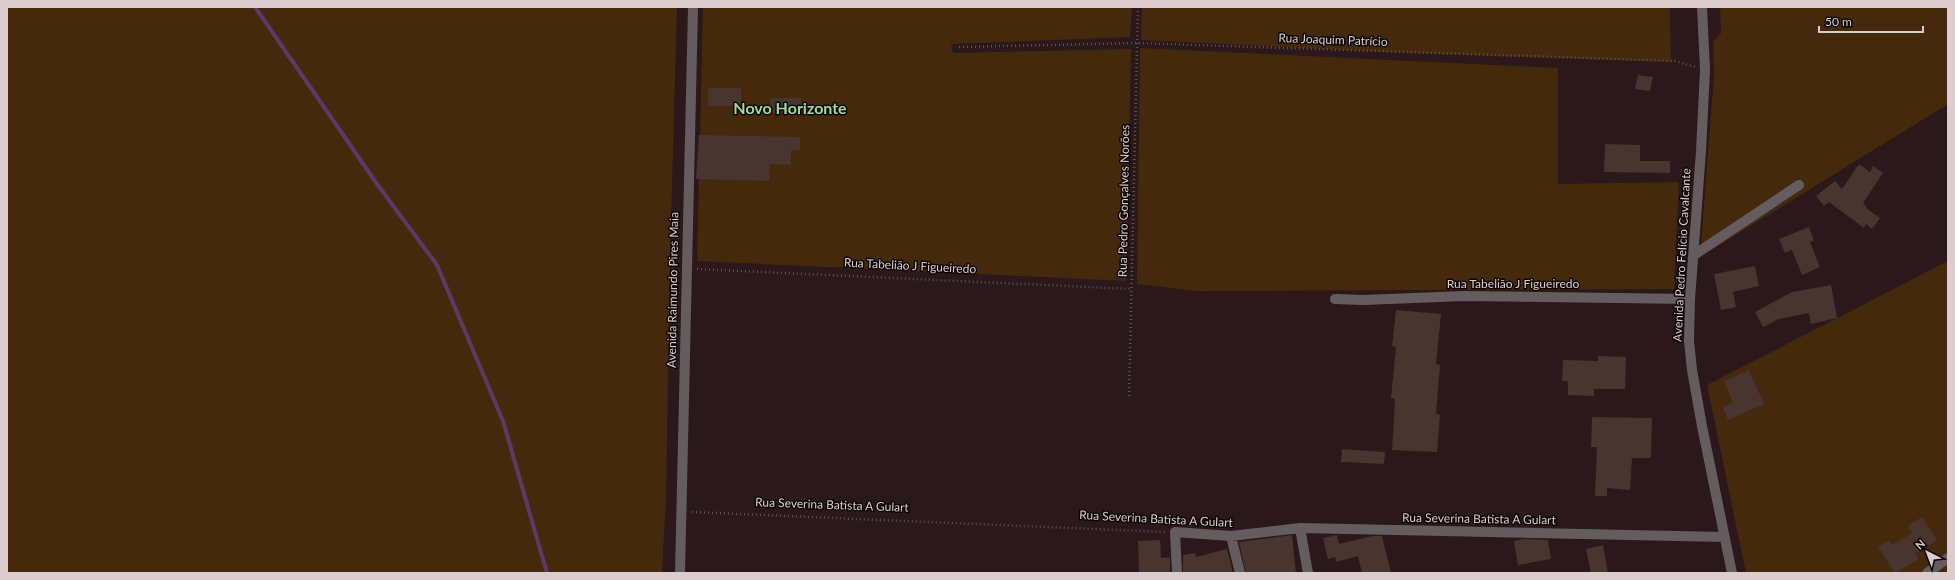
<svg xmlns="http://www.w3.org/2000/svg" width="1955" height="580" font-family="Lato,sans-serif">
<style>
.green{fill:#45290c}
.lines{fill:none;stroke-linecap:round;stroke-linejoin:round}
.stream{stroke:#603868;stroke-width:4}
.building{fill:#48352f}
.path{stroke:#625253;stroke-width:2.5;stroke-dasharray:1 3;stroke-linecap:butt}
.minor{stroke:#655c60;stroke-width:10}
.labels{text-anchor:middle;stroke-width:3;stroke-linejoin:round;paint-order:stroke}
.street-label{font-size:12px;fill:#dbcdce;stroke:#0d0606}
.district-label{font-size:16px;font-weight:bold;fill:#a4d99c;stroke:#0d0606}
</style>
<rect width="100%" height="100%" fill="#2a181a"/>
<path class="green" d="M 7,7 L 677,7 L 670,256 L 666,499 L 662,573 L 7,573 Z
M 703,7 L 1132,7 L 1130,37 L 951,44 L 953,53 L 1131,49 L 1126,281 L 697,261 Z
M 1142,7 L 1670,7 L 1671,62 L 1388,52 L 1141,40 Z
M 1720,7 L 1948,7 L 1948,104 L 1700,257 L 1714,75 L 1713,42 L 1721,33 Z
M 1140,48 L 1558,68 L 1558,184 L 1679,182 L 1674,289 L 1196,291 L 1137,284 Z
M 1948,261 L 1948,573 L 1746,573 L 1707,385 Z"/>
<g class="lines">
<path class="stream" d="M 255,7 L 377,184 L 437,265 L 503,421 L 547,573"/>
</g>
<path class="building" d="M 1638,75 L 1653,77 L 1650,91 L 1635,89 Z
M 708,88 L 741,88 L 741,106 L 708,106 Z
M 770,98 L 801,98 L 800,113 L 770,113 Z
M 699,135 L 800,137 L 800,150 L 791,150 L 791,165 L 770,164 L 769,181 L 696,179 Z
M 1605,144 L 1640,145 L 1640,161 L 1670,161 L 1670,173 L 1604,172 Z
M 1859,164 L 1870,172 L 1873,166 L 1883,173 L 1863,203 L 1867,207 L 1866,208 L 1880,218 L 1872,229 L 1866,224 L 1864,228 L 1829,202 L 1824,206 L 1816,196 L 1835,181 L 1842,189 Z
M 1809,227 L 1814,241 L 1810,242 L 1820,267 L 1802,275 L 1792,250 L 1785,253 L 1779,239 Z
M 1755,266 L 1759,286 L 1733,292 L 1736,307 L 1721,310 L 1714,274 Z
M 1831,285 L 1837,318 L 1811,324 L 1809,313 L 1779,319 L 1763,327 L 1755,312 L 1792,292 Z
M 1396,310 L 1441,314 L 1436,364 L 1440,365 L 1436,414 L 1440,415 L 1437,452 L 1392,450 L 1395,399 L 1391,398 L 1396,347 L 1392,346 Z
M 1598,356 L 1626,357 L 1625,389 L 1594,389 L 1594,396 L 1568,395 L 1568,381 L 1562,381 L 1563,360 L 1598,361 Z
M 1749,370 L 1764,404 L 1728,420 L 1723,407 L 1733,402 L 1724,381 Z
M 1592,417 L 1652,418 L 1651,458 L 1632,458 L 1630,490 L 1607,488 L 1607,496 L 1595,496 L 1597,447 L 1591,447 Z
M 1342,449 L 1385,452 L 1384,464 L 1341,462 Z
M 1922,517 L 1937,540 L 1915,554 L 1919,559 L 1895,573 L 1878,547 L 1889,540 L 1892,545 L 1912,533 L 1908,526 Z
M 1292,535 L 1296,573 L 1246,573 L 1239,542 Z
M 1337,535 L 1339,544 L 1372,536 L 1382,536 L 1391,573 L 1362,573 L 1358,556 L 1336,562 L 1335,557 L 1328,559 L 1323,538 Z
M 1523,539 L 1548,540 L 1551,559 L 1518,565 L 1514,541 Z
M 1160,540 L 1161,558 L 1170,557 L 1170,573 L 1139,573 L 1138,541 Z
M 1603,545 L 1608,573 L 1591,573 L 1586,549 Z
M 1227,549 L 1233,573 L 1183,573 L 1183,555 L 1195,553 L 1196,557 Z"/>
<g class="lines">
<path class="path" d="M 959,47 L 1136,43 L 1675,61 L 1695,67
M 697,269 L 1132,289
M 1129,396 L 1138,7
M 692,512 L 1165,532"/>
<path class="minor" d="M 1702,7 L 1705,70 L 1701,151 L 1690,299 L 1689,341 L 1692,370 L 1702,426 L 1732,573
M 1694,255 L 1799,185
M 1335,299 L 1364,300 L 1463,296 L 1690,299
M 1300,528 L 1308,573
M 1231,536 L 1240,573
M 680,573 L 693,7
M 1177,573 L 1175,532 L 1231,536 L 1300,528 L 1724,537
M 1927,573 L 1948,558"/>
</g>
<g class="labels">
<g class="street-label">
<text transform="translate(1333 40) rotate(2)" y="4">Rua Joaquim Patrício</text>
<text transform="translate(1124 201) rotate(-89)" y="4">Rua Pedro Gonçalves Norões</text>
<text transform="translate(1682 255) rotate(-87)" y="4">Avenida Pedro Felício Cavalcante</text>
<text transform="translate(910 266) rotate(3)" y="4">Rua Tabelião J Figueiredo</text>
<text x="1513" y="288">Rua Tabelião J Figueiredo</text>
<text transform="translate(673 290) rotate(-89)" y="4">Avenida Raimundo Pires Maia</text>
<text transform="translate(832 505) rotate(2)" y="4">Rua Severina Batista A Gulart</text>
<text transform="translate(1156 519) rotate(3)" y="4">Rua Severina Batista A Gulart</text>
<text transform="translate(1479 519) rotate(1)" y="4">Rua Severina Batista A Gulart</text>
</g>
<g class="district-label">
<text x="790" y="114">Novo Horizonte</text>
</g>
</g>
<rect width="1955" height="580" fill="none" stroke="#dbcdce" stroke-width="16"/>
<g transform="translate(1927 552) rotate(318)" stroke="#0d0606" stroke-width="3" paint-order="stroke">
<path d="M0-3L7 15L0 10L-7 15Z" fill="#dbcdce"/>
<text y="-6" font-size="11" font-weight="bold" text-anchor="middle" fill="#dbcdce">N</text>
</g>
<path d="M1819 26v6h104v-6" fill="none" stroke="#dbcdce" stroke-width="2"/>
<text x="1825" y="26" font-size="12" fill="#dbcdce" stroke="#0d0606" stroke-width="3" paint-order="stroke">50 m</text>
</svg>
